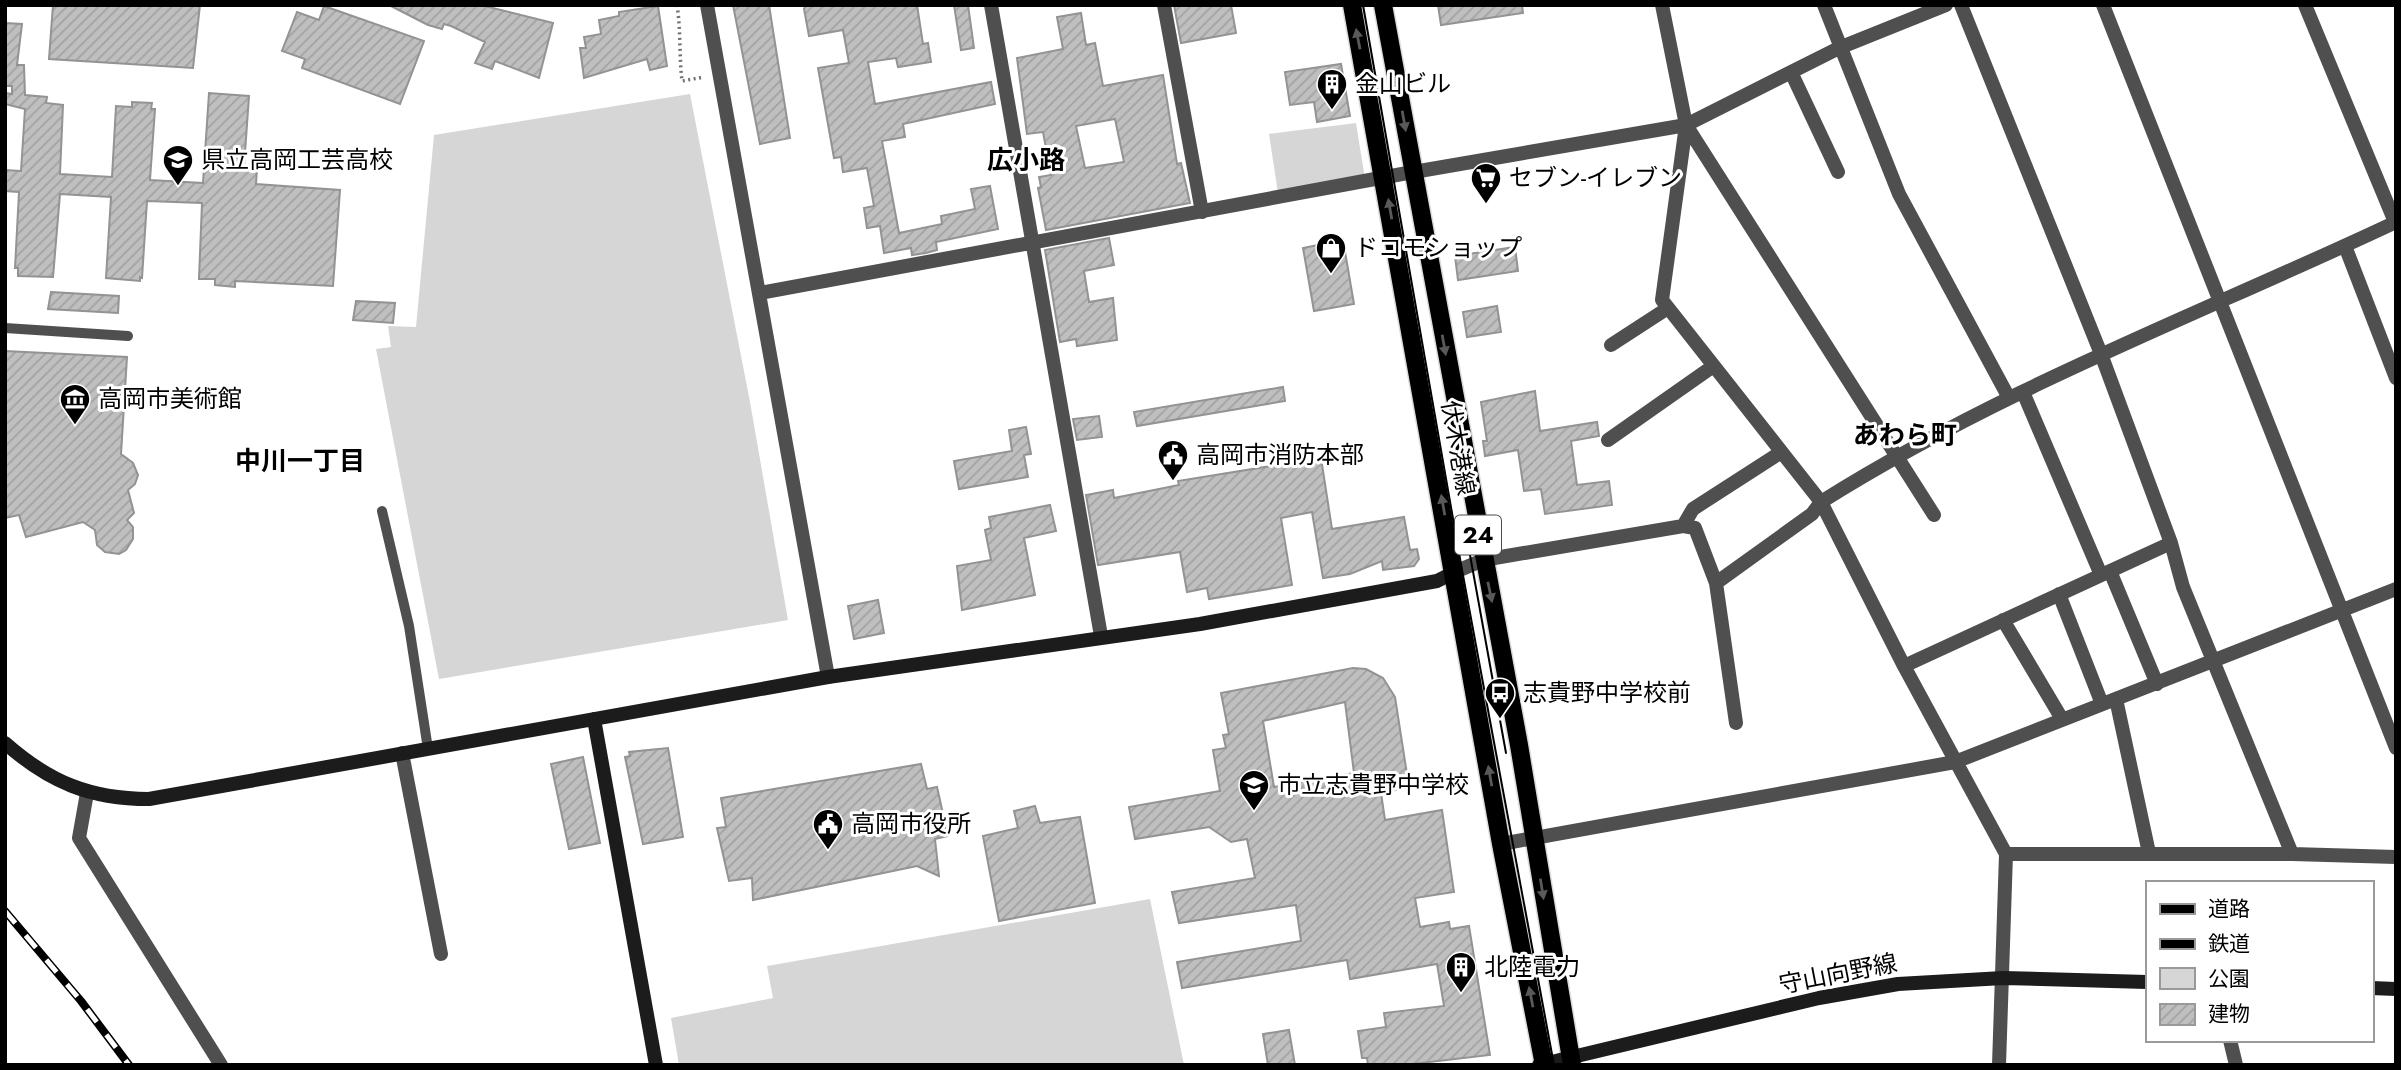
<svg xmlns="http://www.w3.org/2000/svg" width="2401" height="1070" font-family="Jost,'Noto Sans JP',sans-serif">
<style>
.green{fill:#d6d6d6}
.building{fill:url(#building-hatch);stroke:#939393;stroke-width:2;fill-rule:evenodd}
.lines{fill:none;stroke-linecap:round;stroke-linejoin:round}
.primary-casing{stroke:#dbdbdb;stroke-width:21}
.path{stroke:#717171;stroke-width:3.5;stroke-dasharray:2 3.5;stroke-linecap:butt}
.lane{stroke:#4f4f4f;stroke-width:10}
.street{stroke:#4f4f4f;stroke-width:14}
.secondary{stroke:#1c1c1c;stroke-width:14}
.primary{stroke:#000;stroke-width:18}
.tram{stroke:#000;stroke-width:2}
.rail-casing{stroke:#000;stroke-width:8}
.rail{stroke:#fff;stroke-width:5;stroke-dasharray:16;stroke-linecap:butt}
.oneway{fill:#595959}
.labels{text-anchor:middle;stroke-width:6;stroke-linejoin:round;paint-order:stroke}
.shield{fill:#fff;stroke:#4c4c4c;stroke-width:2}
.shield-label{font-size:23px;font-weight:bold;fill:#000}
.poi-label{font-size:24px;fill:#000;stroke:#fff;text-anchor:start}
.street-label{font-size:24px;fill:#000;stroke:#fff}
.neighbourhood-label{font-size:26px;font-weight:bold;fill:#000;stroke:#fff}
</style>
<defs>
<pattern id="building-hatch" width="6" height="6" patternUnits="userSpaceOnUse" patternTransform="scale(1.75)"><rect width="6" height="6" fill="#bfbfbf"/><path d="M-1 1l2-2M0 6l6-6M5 7l2-2" fill="none" stroke="#a2a2a2"/></pattern>
</defs>
<rect width="100%" height="100%" fill="#fff"/>
<path class="green" d="M 690,94 L 750,402 L 788,620 L 439,679 L 376,349 L 391,347 L 388,326 L 416,327 L 434,135 Z
M 1356,123 L 1365,179 L 1278,193 L 1269,134 Z
M 1150,899 L 1184,1065 L 679,1065 L 671,1018 L 773,998 L 767,966 Z"/>
<path class="building" d="M 53,5 L 200,5 L 193,68 L 49,59 Z
M 389,5 L 481,5 L 553,23 L 539,78 L 495,61 L 492,69 L 475,63 L 485,42 L 451,26 L 444,24 L 442,29 L 428,25 Z
M 733,5 L 769,5 L 790,138 L 760,144 Z
M 806,5 L 917,5 L 923,44 L 928,43 L 931,62 L 898,67 L 896,58 L 868,62 L 875,104 L 991,82 L 995,104 L 903,124 L 905,137 L 882,141 L 899,233 L 942,224 L 941,216 L 975,209 L 971,189 L 990,186 L 998,229 L 936,242 L 937,250 L 926,253 L 912,255 L 911,248 L 884,253 L 880,226 L 867,228 L 864,208 L 874,206 L 867,168 L 843,172 L 841,157 L 834,158 L 818,68 L 849,63 L 843,30 L 809,36 L 804,9 Z
M 954,5 L 968,5 L 974,48 L 961,50 Z
M 1174,5 L 1231,5 L 1236,33 L 1181,43 Z
M 1438,5 L 1522,5 L 1523,13 L 1441,25 Z
M 324,6 L 424,41 L 400,104 L 302,68 L 305,59 L 282,51 L 297,12 L 319,20 Z
M 658,6 L 667,66 L 650,70 L 647,59 L 584,78 L 580,48 L 586,48 L 584,37 L 601,34 L 599,20 L 619,16 L 619,12 Z
M 1081,13 L 1086,45 L 1095,43 L 1103,86 L 1163,75 L 1177,164 L 1181,163 L 1190,203 L 1046,230 L 1038,188 L 1041,187 L 1039,177 L 1051,175 L 1043,132 L 1027,134 L 1017,58 L 1063,49 L 1057,17 ZM 1115,119 L 1124,162 L 1085,168 L 1076,126 Z
M 5,23 L 22,24 L 17,65 L 24,65 L 25,95 L 47,97 L 46,103 L 63,105 L 60,174 L 112,177 L 116,106 L 132,107 L 132,102 L 152,103 L 151,109 L 155,109 L 150,180 L 203,183 L 209,93 L 249,96 L 244,167 L 257,169 L 256,184 L 340,190 L 333,286 L 235,281 L 235,287 L 215,285 L 215,279 L 199,279 L 202,203 L 147,201 L 142,278 L 140,277 L 140,281 L 106,278 L 111,197 L 60,194 L 53,277 L 18,276 L 18,268 L 15,268 L 19,192 L 5,191 L 5,170 L 21,171 L 25,109 L 5,104 L 5,93 L 12,94 L 12,86 L 5,86 Z
M 1341,64 L 1350,116 L 1317,122 L 1314,102 L 1290,105 L 1285,72 Z
M 1109,238 L 1114,265 L 1084,271 L 1089,302 L 1113,298 L 1117,340 L 1077,346 L 1076,339 L 1060,342 L 1045,250 Z
M 1343,240 L 1354,304 L 1314,311 L 1303,248 Z
M 1515,247 L 1518,271 L 1458,280 L 1455,256 Z
M 51,292 L 119,296 L 118,313 L 48,309 Z
M 356,301 L 395,303 L 393,323 L 353,320 Z
M 1497,306 L 1501,332 L 1467,337 L 1463,312 Z
M 5,351 L 127,357 L 121,454 L 133,463 L 138,475 L 135,484 L 128,490 L 134,513 L 127,520 L 133,527 L 133,539 L 126,550 L 119,554 L 105,552 L 97,545 L 95,530 L 83,522 L 26,537 L 19,515 L 5,518 Z
M 1283,387 L 1285,401 L 1137,426 L 1134,412 Z
M 1535,391 L 1540,431 L 1597,422 L 1599,436 L 1571,441 L 1577,485 L 1609,481 L 1612,505 L 1545,514 L 1541,489 L 1524,491 L 1518,450 L 1485,456 L 1483,441 L 1487,441 L 1481,402 Z
M 1099,416 L 1102,437 L 1077,440 L 1073,419 Z
M 1026,427 L 1031,454 L 1024,455 L 1028,477 L 959,489 L 954,461 L 1012,451 L 1009,430 Z
M 1321,458 L 1332,529 L 1404,517 L 1410,550 L 1417,549 L 1419,559 L 1414,566 L 1383,570 L 1382,561 L 1350,574 L 1323,578 L 1312,512 L 1281,518 L 1292,585 L 1209,599 L 1207,588 L 1187,592 L 1180,552 L 1098,565 L 1086,495 L 1113,490 L 1114,498 L 1179,485 L 1178,481 Z
M 1050,505 L 1056,531 L 1024,538 L 1035,595 L 962,610 L 957,566 L 991,560 L 985,530 L 991,528 L 989,517 Z
M 878,600 L 884,633 L 854,639 L 848,606 Z
M 1353,668 L 1366,669 L 1383,678 L 1395,697 L 1409,787 L 1381,793 L 1385,820 L 1442,810 L 1454,892 L 1415,898 L 1420,927 L 1449,922 L 1450,929 L 1469,926 L 1490,1055 L 1404,1065 L 1368,1065 L 1367,1058 L 1362,1058 L 1358,1031 L 1386,1027 L 1384,1013 L 1444,1006 L 1437,964 L 1350,979 L 1347,960 L 1182,988 L 1177,962 L 1301,941 L 1296,905 L 1179,923 L 1172,892 L 1255,878 L 1247,839 L 1231,842 L 1209,827 L 1135,839 L 1129,807 L 1220,791 L 1213,750 L 1226,748 L 1223,735 L 1229,734 L 1221,693 ZM 1345,702 L 1354,773 L 1274,787 L 1263,721 Z
M 668,748 L 683,837 L 643,844 L 625,757 L 630,756 L 629,752 Z
M 583,757 L 600,843 L 569,849 L 551,764 Z
M 921,764 L 927,789 L 937,787 L 948,836 L 935,839 L 939,876 L 917,866 L 753,900 L 752,878 L 729,881 L 717,828 L 726,827 L 721,798 Z
M 1035,806 L 1040,823 L 1080,817 L 1095,903 L 999,921 L 983,836 L 1018,828 L 1014,811 Z
M 1289,1030 L 1295,1065 L 1268,1065 L 1263,1034 Z"/>
<g class="lines">
<g class="primary-casing">
<path id="primary" d="M 1352,5 L 1501,844 L 1544,1065
M 1383,5 L 1519,745 L 1572,1065"/>
</g>
<path class="path" d="M 677,5 C 681,31 679,55 682,81 L 704,77"/>
<path class="lane" d="M 5,328 L 128,336
M 382,511 L 409,626 L 428,749"/>
<path class="street" d="M 707,5 L 828,677
M 991,5 L 1101,636
M 1164,5 L 1202,212
M 1662,5 L 1686,125 L 1662,300 L 1821,502 L 1904,666 L 2006,854 L 1999,1065
M 1824,5 L 1899,194 L 2009,398
M 1961,5 L 2101,354 L 2171,543 L 2183,587 L 2292,854 L 2396,857
M 2103,5 L 2396,748
M 2305,5 L 2395,222
M 1791,72 L 1838,172
M 1686,125 L 1934,515
M 2345,246 L 2396,378
M 760,293 L 1402,174 L 1686,125 L 1839,48 L 1946,5
M 1611,345 L 1668,308
M 2023,392 L 2101,575
M 1608,440 L 1712,367
M 1683,526 L 1693,509 L 1780,453
M 2110,571 L 2157,684
M 1455,572 L 1483,560 L 1683,526 L 1695,528 L 1716,583 L 1736,723
M 1716,583 L 1812,514 L 1821,502 C 2002,388 2203,313 2396,222
M 2059,594 L 2102,704
M 2003,620 L 2062,719
M 1904,666 L 2171,543
M 2116,699 L 2149,853
M 402,753 L 441,954
M 87,793 L 79,838 L 221,1065
M 1501,844 L 1955,762 L 2396,589
M 2006,854 L 2292,854
M 2230,1040 L 2236,1065"/>
<path class="secondary" d="M 594,719 L 656,1065
M 5,743 C 49,782 90,799 149,799 L 828,677 L 1200,624 L 1437,581 L 1455,572
M 2371,988 L 2396,989
M 1539,1065 L 1819,998 L 1898,984 L 2003,978 L 2147,982"/>
<use href="#primary" class="primary"/>
<path class="tram" d="M 1363,5 L 1462,570 L 1554,1065
M 1464,522 L 1506,753"/>
<g class="rail-casing">
<path id="rail" d="M 5,911 L 81,1001 L 129,1065"/>
</g>
<use href="#rail" class="rail"/>
</g>
<defs><path id="oneway-solid" d="M-6-.8H1V-3.2L6.5 0L1 3.2V.8H-6Z" transform="scale(1.75)"/></defs>
<g class="oneway">
<use href="#oneway-solid" transform="translate(1358 39) rotate(-101)"/>
<use href="#oneway-solid" transform="translate(1404 121) rotate(80)"/>
<use href="#oneway-solid" transform="translate(1390 209) rotate(-100)"/>
<use href="#oneway-solid" transform="translate(1444 345) rotate(80)"/>
<use href="#oneway-solid" transform="translate(1443 505) rotate(-100)"/>
<use href="#oneway-solid" transform="translate(1490 592) rotate(78)"/>
<use href="#oneway-solid" transform="translate(1490 776) rotate(-100)"/>
<use href="#oneway-solid" transform="translate(1542 889) rotate(81)"/>
<use href="#oneway-solid" transform="translate(1531 997) rotate(-101)"/>
</g>
<defs>
<g id="building-pin" transform="scale(1.575)"><path d="M0 17L-7.5 6A9.5 9.5 0 1 1 7.5 6Z" fill="#000" stroke="#fff"/><path d="M-4-6H4V6H1V3H-1V6H-4ZM-2.5-4.3h1.7v1.8h-1.7ZM.8-4.3h1.7v1.8H.8ZM-2.5-1h1.7V.8h-1.7ZM.8-1h1.7V.8H.8Z" fill="#fff"/></g>
<g id="school-pin" transform="scale(1.575)"><path d="M0 17L-7.5 6A9.5 9.5 0 1 1 7.5 6Z" fill="#000" stroke="#fff"/><path d="M0-5L7-2L0 1L-7-2ZM-4 1L0 2.5L4 1V4Q0 6-4 4Z" fill="#fff"/></g>
<g id="supermarket-pin" transform="scale(1.575)"><path d="M0 17L-7.5 6A9.5 9.5 0 1 1 7.5 6Z" fill="#000" stroke="#fff"/><path d="M-6-5.5h2.5l.6 2H6L4.5 2H-2.5L-4.4-4H-6ZM-1.5 3.2a1.3 1.3 0 1 0 .1 0ZM3 3.2a1.3 1.3 0 1 0 .1 0Z" fill="#fff"/></g>
<g id="shop-pin" transform="scale(1.575)"><path d="M0 17L-7.5 6A9.5 9.5 0 1 1 7.5 6Z" fill="#000" stroke="#fff"/><path d="M-5-2.5h2.3a2.7 3.5 0 0 1 5.4 0H5L5.5 6h-11ZM-1.5-2.5h3a1.5 2.3 0 0 0-3 0Z" fill="#fff"/></g>
<g id="museum-pin" transform="scale(1.575)"><path d="M0 17L-7.5 6A9.5 9.5 0 1 1 7.5 6Z" fill="#000" stroke="#fff"/><path d="M0-6L6-3V-2H-6V-3ZM-5-1h2V3h-2ZM-1-1h2V3h-2ZM3-1h2V3H3ZM-6 4H6V6H-6Z" fill="#fff"/></g>
<g id="civic-pin" transform="scale(1.575)"><path d="M0 17L-7.5 6A9.5 9.5 0 1 1 7.5 6Z" fill="#000" stroke="#fff"/><path d="M-.6-6.5H3V-4.5H.6V-3L4-1V1h2V6H-6V1h2V-1L-.6-3ZM-1.2 2.5V6h2.4V2.5Z" fill="#fff"/></g>
<g id="bus-pin" transform="scale(1.575)"><path d="M0 17L-7.5 6A9.5 9.5 0 1 1 7.5 6Z" fill="#000" stroke="#fff"/><path d="M-5-6H5V4H4V6H2V4H-2V6H-4V4H-5ZM-3.5-4V0h7V-4ZM-3.5 1.2v1.5H-2V1.2ZM2 1.2v1.5H3.5V1.2Z" fill="#fff"/></g>
</defs>
<g fill-rule="evenodd">
<use href="#building-pin" x="1332" y="84"/>
<use href="#school-pin" x="178" y="160"/>
<use href="#supermarket-pin" x="1486" y="178"/>
<use href="#shop-pin" x="1331" y="248"/>
<use href="#museum-pin" x="75" y="399"/>
<use href="#civic-pin" x="1173" y="455"/>
<use href="#bus-pin" x="1500" y="693"/>
<use href="#school-pin" x="1254" y="785"/>
<use href="#civic-pin" x="828" y="824"/>
<use href="#building-pin" x="1461" y="967"/>
</g>
<g class="labels">
<rect class="shield" x="1455" y="515.5" width="46" height="39" rx="5"/>
<g class="shield-label">
<text x="1478" y="543">24</text>
</g>
<g class="poi-label">
<text x="1355" y="92">金山ビル</text>
<text x="201" y="168">県立高岡工芸高校</text>
<text x="1509" y="186">セブン-イレブン</text>
<text x="1354" y="256">ドコモショップ</text>
<text x="98" y="407">高岡市美術館</text>
<text x="1196" y="463">高岡市消防本部</text>
<text x="1523" y="701">志貴野中学校前</text>
<text x="1277" y="793">市立志貴野中学校</text>
<text x="851" y="832">高岡市役所</text>
<text x="1484" y="975">北陸電力</text>
</g>
<g class="street-label">
<text transform="translate(1458 448) rotate(80)" y="8">伏木港線</text>
<text transform="translate(1838 974) rotate(-11)" y="8">守山向野線</text>
</g>
<g class="neighbourhood-label">
<text x="1026" y="169">広小路</text>
<text x="1905" y="444">あわら町</text>
<text x="300" y="470">中川一丁目</text>
</g>
</g>
<rect width="2401" height="1070" fill="none" stroke="#000000" stroke-width="14"/>
<rect x="2146" y="881" width="228" height="161" fill="#ffffff" stroke="#999999" stroke-width="2"/>
<rect x="2160" y="904" width="35" height="10" fill="#000000" stroke="#999999" stroke-width="2"/>
<text x="2208" y="916" font-size="21" fill="#000000">道路</text>
<rect x="2160" y="939" width="35" height="10" fill="#000000" stroke="#999999" stroke-width="2"/>
<text x="2208" y="951" font-size="21" fill="#000000">鉄道</text>
<rect x="2160" y="968" width="35" height="21" fill="#d6d6d6" stroke="#999999" stroke-width="2"/>
<text x="2208" y="986" font-size="21" fill="#000000">公園</text>
<rect x="2160" y="1004" width="35" height="21" fill="url(#building-hatch)" stroke="#999999" stroke-width="2"/>
<text x="2208" y="1021" font-size="21" fill="#000000">建物</text>
</svg>
